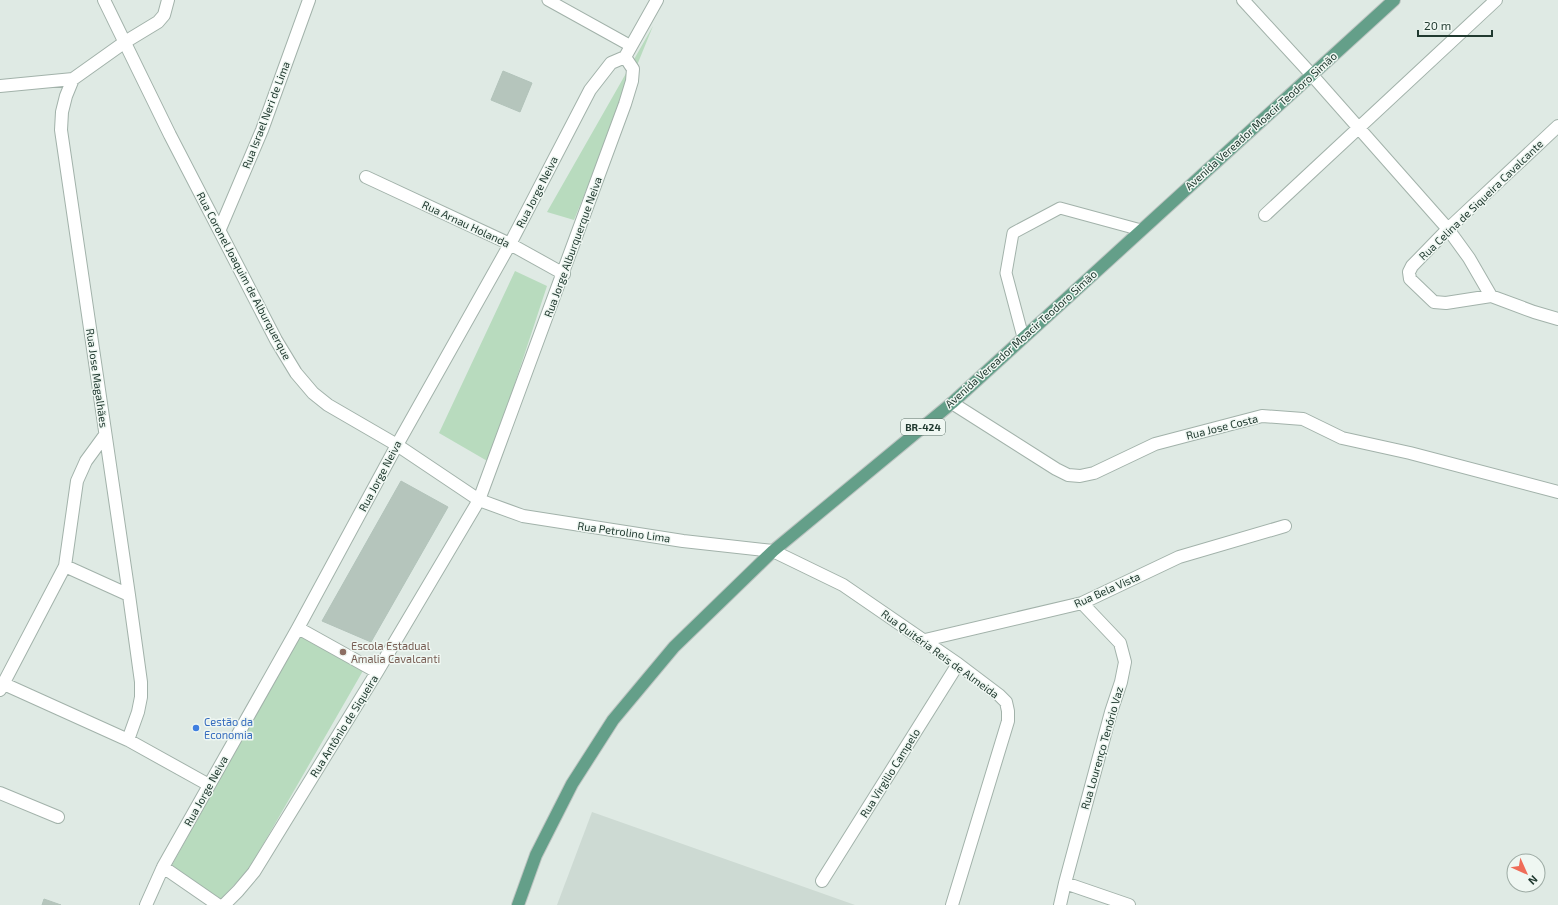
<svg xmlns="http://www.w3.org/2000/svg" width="1558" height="905" font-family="'Exo 2',sans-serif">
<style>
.built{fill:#cddad3}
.green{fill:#b8dbbe}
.building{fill:#b5c5bc;stroke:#b2c3ba}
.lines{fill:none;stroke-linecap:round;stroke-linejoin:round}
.service-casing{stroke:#a2b2aa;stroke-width:13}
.minor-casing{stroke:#a2b2aa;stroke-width:14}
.tertiary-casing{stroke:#a2b2aa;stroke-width:14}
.primary-casing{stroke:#bcc4c1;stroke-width:14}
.service{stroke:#fff;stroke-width:11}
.minor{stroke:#fff;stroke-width:12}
.tertiary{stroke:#fff;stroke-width:12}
.primary{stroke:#649f89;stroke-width:12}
.education-dot{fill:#8d6e63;stroke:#eff7f2;stroke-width:1.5}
.shop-dot{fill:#3f7fe0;stroke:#eff7f2;stroke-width:1.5}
.labels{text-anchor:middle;stroke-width:3;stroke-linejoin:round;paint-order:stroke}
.shield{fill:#eff7f2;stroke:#5f736a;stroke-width:1}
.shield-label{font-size:10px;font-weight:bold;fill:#213a30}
.street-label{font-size:11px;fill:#213a30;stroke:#eff7f2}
.education-label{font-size:11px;fill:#785e54;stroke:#eff7f2;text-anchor:start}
.shop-label{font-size:11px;fill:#366cbe;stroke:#eff7f2;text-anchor:start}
</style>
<rect width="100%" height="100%" fill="#dfeae4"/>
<path class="built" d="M 592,812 L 855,905 L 557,905 Z"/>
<path class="green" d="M 653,26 L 574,220 L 547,212 Z
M 515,271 L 547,286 L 489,462 L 439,433 Z
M 300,635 L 364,669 L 249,869 L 220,900 L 172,865 Z"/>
<path class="building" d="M 503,71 L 532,83 L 520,112 L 491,100 Z
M 401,481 L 448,507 L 371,642 L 322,621 Z
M 44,899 L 61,905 L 42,905 Z"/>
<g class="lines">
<g class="service-casing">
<path id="service" d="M 548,0 L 631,46
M 1023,337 L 1006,273 L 1013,233 L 1060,208 L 1141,230"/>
</g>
<g class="minor-casing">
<path id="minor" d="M 1243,0 L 1311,74 L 1448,229 L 1469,258 L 1491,296
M 625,57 L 657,0
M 0,86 L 73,79
M 1558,126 L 1448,229 L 1412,266 L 1409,272 L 1410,279 L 1434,302 L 1446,303 L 1491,296 L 1534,312 L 1558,319
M 366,177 L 510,244 L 564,274
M 1265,215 L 1496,0
M 220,229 L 262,130 L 309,0
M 952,403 L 1056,469 L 1068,475 L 1080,476 L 1094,473 L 1155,444 L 1262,416 L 1303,419 L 1342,438 L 1410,453 L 1558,492
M 773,551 L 843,585 L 958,664 L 999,695 L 1006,702 L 1008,711 L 1008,721 L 952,905
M 65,566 L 129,595
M 298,628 L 377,672
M 925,640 L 1082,603 L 1179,557 L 1285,526
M 4,684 L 128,740 L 209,785
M 0,690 L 65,566 L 77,481 L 86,461 L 105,435
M 128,740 L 138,712 L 141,697 L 141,682 L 129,595 L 61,130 L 62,112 L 66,96 L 73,79 L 125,42 L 158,22 L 164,15 L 168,0
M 0,793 L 58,817
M 163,867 L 218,905
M 822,881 L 958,664
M 1065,883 L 1129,905
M 146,905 L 163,867 L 298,628 L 397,445 L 510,244 L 590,90 L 611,63 L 625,57
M 224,905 L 238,891 L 254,872 L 377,672 L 479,500 L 625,104 L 632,81 L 633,69 L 625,57
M 1060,905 L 1065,883 L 1111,712 L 1121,682 L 1125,662 L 1120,643 L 1082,603"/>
</g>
<g class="tertiary-casing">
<path id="tertiary" d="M 104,0 L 170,135 L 276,340 L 296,373 L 313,393 L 328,405 L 397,445 L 479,500 L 523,516 L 683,541 L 773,551"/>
</g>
<g class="primary-casing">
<path id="primary" d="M 518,905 L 536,855 L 572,784 L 613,720 L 674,647 L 773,551 L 952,403 L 1394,0"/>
</g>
<use href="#service" class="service"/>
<use href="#minor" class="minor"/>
<use href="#tertiary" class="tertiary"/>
<use href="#primary" class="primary"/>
</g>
<circle class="education-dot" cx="343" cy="652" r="4"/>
<circle class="shop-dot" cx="196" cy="728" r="4"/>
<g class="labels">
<rect class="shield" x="901" y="419" width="44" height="16" rx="3"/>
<g class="shield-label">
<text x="923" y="431">BR-424</text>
</g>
<g class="street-label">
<text transform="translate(266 115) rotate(-69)" y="4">Rua Israel Neri de Lima</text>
<text transform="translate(1261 121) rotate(-42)" y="4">Avenida Vereador Moacir Teodoro Simão</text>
<text transform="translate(537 192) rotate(-63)" y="4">Rua Jorge Neiva</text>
<text transform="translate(1481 200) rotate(-44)" y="4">Rua Celina de Siqueira Cavalcante</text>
<text transform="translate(466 224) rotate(25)" y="4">Rua Arnau Holanda</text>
<text transform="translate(573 247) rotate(-70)" y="4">Rua Jorge Alburquerque Neiva</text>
<text transform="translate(244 276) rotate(62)" y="4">Rua Coronel Joaquim de Alburquerque</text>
<text transform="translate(1021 339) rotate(-42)" y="4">Avenida Vereador Moacir Teodoro Simão</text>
<text transform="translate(97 378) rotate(82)" y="4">Rua Jose Magalhães</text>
<text transform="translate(1222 427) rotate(-14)" y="4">Rua Jose Costa</text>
<text transform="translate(380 476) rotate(-62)" y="4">Rua Jorge Neiva</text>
<text transform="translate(624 532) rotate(8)" y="4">Rua Petrolino Lima</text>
<text transform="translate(1107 590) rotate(-24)" y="4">Rua Bela Vista</text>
<text transform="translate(940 654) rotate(36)" y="4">Rua Quitéria Reis de Almeida</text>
<text transform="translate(344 726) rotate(-58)" y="4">Rua Antônio de Siqueira</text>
<text transform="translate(1102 748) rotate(-74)" y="4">Rua Lourenço Tenório Vaz</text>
<text transform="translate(890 773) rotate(-58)" y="4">Rua Virgilio Campelo</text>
<text transform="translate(206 791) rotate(-61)" y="4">Rua Jorge Neiva</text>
</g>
<g class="education-label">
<text x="351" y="650">Escola Estadual<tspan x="351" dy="13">Amalia Cavalcanti</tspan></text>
</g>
<g class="shop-label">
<text x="204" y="726">Cestão da<tspan x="204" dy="13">Economia</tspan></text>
</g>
</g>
<g transform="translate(1526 873) rotate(135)"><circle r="19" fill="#eff7f2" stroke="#9daba4"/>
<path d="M0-3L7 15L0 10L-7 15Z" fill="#ef6c58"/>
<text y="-6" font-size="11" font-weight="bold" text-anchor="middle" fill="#213a30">N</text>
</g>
<path d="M1418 30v6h74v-6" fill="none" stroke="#213a30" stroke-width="2"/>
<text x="1424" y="30" font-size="12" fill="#213a30" stroke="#eff7f2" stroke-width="3" paint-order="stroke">20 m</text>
</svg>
